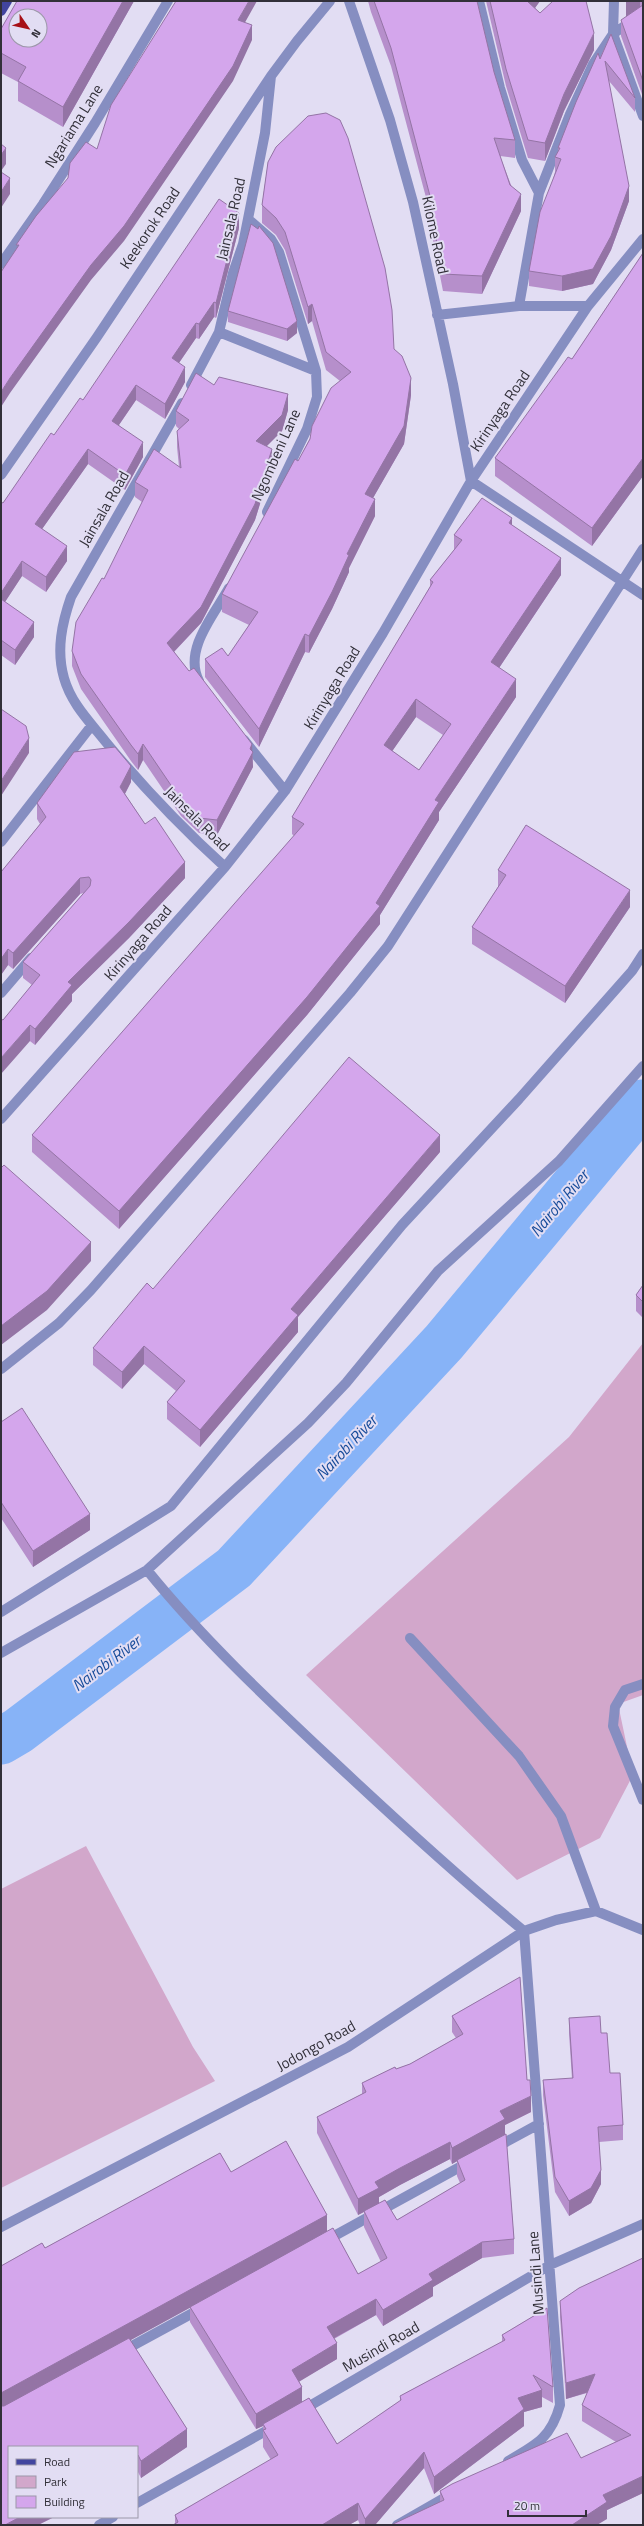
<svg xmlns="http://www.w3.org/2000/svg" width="644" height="2526" font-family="'Titillium Web',sans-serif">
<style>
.green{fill:#d2a7cb}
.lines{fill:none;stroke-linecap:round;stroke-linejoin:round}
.river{stroke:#87b3f7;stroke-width:47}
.minor{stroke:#868ec1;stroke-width:10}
.major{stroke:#42459f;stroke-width:10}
.wall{fill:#b68fcb;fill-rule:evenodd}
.shaded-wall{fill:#9474a5}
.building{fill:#d4a6ec;stroke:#9474a5;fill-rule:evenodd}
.labels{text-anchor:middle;stroke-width:4;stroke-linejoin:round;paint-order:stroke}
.street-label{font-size:15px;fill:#323039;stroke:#e2ddf3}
.water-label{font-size:16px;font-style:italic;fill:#184c9a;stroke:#e2ddf3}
</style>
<rect width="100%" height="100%" fill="#e2ddf3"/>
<path class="green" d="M 643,1343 L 643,1695 L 618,1704 L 633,1775 L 600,1838 L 517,1880 L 306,1675 L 569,1437 Z
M 86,1846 L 193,2047 L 215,2081 L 1,2188 L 1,1889 Z"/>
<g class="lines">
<path class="river" d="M 1,1741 L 18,1731 L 234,1568 L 444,1342 L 643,1103"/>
<path class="minor" d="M 349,1 L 390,120 L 413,202 L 453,384 L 471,481
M 479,1 L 500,88 L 522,160 L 539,193
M 614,1 L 613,34 L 643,116
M 248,219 L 271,239 L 279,252 L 316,371 L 317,397 L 307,429 L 267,512
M 1,264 L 43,204 L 95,123 L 168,1
M 519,306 L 539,193 L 570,114 L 593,64 L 613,34 L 643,13
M 437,315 L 519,306 L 588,306
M 219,332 L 316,371
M 191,385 L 219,332 L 233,273 L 243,244 L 265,133 L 271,76
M 182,403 L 71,597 C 62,623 56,650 64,678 C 71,703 89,721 105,741 C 142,786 182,828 225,867
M 1,475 L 97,337 L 271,76 L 297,41 L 330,1
M 471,481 L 643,595
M 199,681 C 183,650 214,615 229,588
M 244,740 L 285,791
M 1,842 L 92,725
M 1,993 L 31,958
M 1,1119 L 225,867 L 285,791 L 383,633 L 471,481 L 588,306 L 643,239
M 1,1369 L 59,1323 L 91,1290 L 350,993 L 388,946 L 643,549
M 147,1570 C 202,1638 266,1698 330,1758 C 394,1818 457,1876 524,1931 L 560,2405 C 551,2438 536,2445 508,2461
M 1,1612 L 171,1506 L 402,1225 L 519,1099 L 632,971 L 643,954
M 410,1638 L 519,1756 L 561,1816 L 596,1911
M 1,1653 L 147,1570 L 308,1423 L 346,1383 L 438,1271 L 559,1161 L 643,1066
M 643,1684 L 625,1690 L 615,1707 L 613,1726 L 643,1800
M 495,2148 L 539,2124
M 1,2227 L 348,2047 L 524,1931 L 556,1920 L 596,1911 L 643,1930
M 325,2241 L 469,2162
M 121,2352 L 202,2308
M 301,2411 L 550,2265 L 643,2224
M 137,2503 L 273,2427
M 99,2525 L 113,2517
M 397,2525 L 451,2494"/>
<path class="major" d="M 1,11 L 7,1"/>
</g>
<path class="wall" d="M 17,1 L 134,1 L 63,127 L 18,101 L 18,82 L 1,73 L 1,29 Z
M 368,1 L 477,1 L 494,72 L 515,140 L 515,158 L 500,156 L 521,211 L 482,294 L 443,291 L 428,215 L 428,205 L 391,66 L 371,12 Z
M 486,1 L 540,1 L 535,8 L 540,13 L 594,50 L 564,111 L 545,161 L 528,158 L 506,86 Z
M 626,1 L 643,1 L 643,97 L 621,36 L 621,20 L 626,17 Z
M 611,34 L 635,98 L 635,112 L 609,81 L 629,201 L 611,250 L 593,284 L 562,291 L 529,286 L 529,271 L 555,172 L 555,157 L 558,152 L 558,148 Z
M 268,162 L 394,349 L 411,395 L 404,444 L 373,498 L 375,516 L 349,568 L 349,572 L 332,609 L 309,653 L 305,652 L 259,747 L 205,677 L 205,659 L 228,656 L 249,625 L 222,612 L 222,594 L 298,461 L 340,381 L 326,370 L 312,321 L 308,324 L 285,250 L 276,235 L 262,223 L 262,205 Z
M 239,228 L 216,318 L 214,317 L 199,339 L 196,338 L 179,363 L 185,382 L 165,419 L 136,400 L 119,425 L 143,457 L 125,490 L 88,464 L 42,529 L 67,561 L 46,592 L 22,576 L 5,602 L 34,637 L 15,665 L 1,655 L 1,502 L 3,503 L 54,435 L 83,400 Z
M 258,229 L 297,333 L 287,341 L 228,322 L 228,311 Z
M 643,253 L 643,476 L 592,546 L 495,476 L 495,458 L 572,359 Z
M 214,385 L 288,410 L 282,431 L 266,446 L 272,465 L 255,520 L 201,623 L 174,652 L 189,671 L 252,751 L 253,767 L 217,835 L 199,833 L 181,816 L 143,760 L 138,770 L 131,761 L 81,689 L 72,666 L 72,651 L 142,502 L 135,497 L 135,482 L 179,467 L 177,447 L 177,431 L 179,429 L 176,426 L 176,411 Z
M 512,525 L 561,575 L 499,668 L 516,697 L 439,812 L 439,820 L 380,915 L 380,924 L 307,1015 L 119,1229 L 32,1152 L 32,1135 L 294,836 L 292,834 L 292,817 L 430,587 L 430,580 L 454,550 L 454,535 ZM 416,717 L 443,735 L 419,770 L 392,751 Z
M 131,782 L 125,794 L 145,824 L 185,878 L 129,938 L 72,994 L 72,1001 L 35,1045 L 3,1020 L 32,985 L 23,978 L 23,962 L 84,893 L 80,894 L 13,969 L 8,965 L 1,975 L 1,872 L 40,824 L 37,819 L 37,803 Z
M 498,870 L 630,907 L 565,1003 L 472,944 L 472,927 L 498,887 Z
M 440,1152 L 298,1317 L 298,1332 L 200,1447 L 167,1419 L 167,1402 L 176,1391 L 144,1364 L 122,1389 L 93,1365 L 93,1348 L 153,1289 Z
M 643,1285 L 643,1318 L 636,1311 L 636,1295 Z
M 1,1422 L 90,1530 L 33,1567 L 1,1518 Z
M 520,1977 L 527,2080 L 530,2080 L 531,2096 L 531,2112 L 505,2125 L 505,2134 L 506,2134 L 514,2239 L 514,2254 L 482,2258 L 433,2287 L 433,2296 L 383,2326 L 376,2315 L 334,2339 L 337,2343 L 337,2359 L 299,2381 L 302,2387 L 302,2402 L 309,2398 L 337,2444 L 400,2401 L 400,2396 L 502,2342 L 502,2335 L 547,2308 L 553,2387 L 553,2403 L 542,2397 L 542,2407 L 524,2412 L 524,2426 L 434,2494 L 424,2468 L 375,2525 L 360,2525 L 358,2520 L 349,2525 L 173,2525 L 175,2524 L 175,2515 L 271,2460 L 263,2447 L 263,2426 L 256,2429 L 190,2322 L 190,2307 L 130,2340 L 187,2429 L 187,2447 L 141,2478 L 138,2472 L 137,2473 L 137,2447 L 9,2447 L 9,2517 L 54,2517 L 38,2525 L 1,2525 L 1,2266 L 42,2243 L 45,2248 L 220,2153 L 231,2172 L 286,2141 L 327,2215 L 327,2232 L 333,2228 L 358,2274 L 381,2262 L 364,2227 L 364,2212 L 358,2215 L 317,2133 L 317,2117 L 362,2094 L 362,2083 L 395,2067 L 396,2069 L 410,2064 L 456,2038 L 452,2032 L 452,2016 ZM 450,2159 L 452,2164 L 457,2161 L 457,2176 L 460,2183 L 397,2220 L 385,2200 L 379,2203 L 379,2197 L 400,2185 Z
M 569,2018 L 601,2033 L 610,2073 L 623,2125 L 623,2140 L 599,2142 L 601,2184 L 591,2203 L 569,2216 L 555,2192 L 543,2095 L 543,2080 L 572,2079 L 569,2033 Z
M 643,2258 L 643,2493 L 607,2510 L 607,2519 L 440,2502 L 440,2491 L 581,2458 L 616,2442 L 582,2421 L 582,2405 L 587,2393 L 566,2399 L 560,2317 L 560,2301 Z"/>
<path class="shaded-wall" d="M 123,1 L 134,1 L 63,127 L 63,107 Z
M 249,1 L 257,1 L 238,35 L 238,20 Z
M 527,1 L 540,1 L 527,19 Z
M 626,1 L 640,1 L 640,7 L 626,17 Z
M 252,25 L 252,40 L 233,81 L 124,241 L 91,280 L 10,393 L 1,407 L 1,392 L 10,378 Z
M 594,33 L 594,50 L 564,111 L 545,161 L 545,143 L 564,94 Z
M 6,148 L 6,164 L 1,171 L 1,155 Z
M 10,178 L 10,194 L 1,208 L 1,192 Z
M 629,186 L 629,201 L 611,250 L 593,284 L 562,291 L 562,276 Z
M 521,194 L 521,211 L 482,294 L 482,276 Z
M 239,213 L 239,228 L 216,318 L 216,303 Z
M 214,302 L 214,317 L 199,339 L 199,324 Z
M 312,304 L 312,321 L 308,324 L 308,307 Z
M 297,321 L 297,333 L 287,341 L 287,329 Z
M 196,323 L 196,338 L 172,373 L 172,358 Z
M 185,367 L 185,382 L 165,419 L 165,404 Z
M 411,378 L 411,395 L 404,444 L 365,512 L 365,494 Z
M 136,385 L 136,400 L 112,435 L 112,421 Z
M 288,394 L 288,410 L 282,431 L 256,457 L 256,441 Z
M 143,442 L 143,457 L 125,490 L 125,475 Z
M 88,449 L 88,464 L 35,539 L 35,524 Z
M 272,449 L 272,465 L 255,520 L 201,623 L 167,659 L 167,643 Z
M 643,458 L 643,476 L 592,546 L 592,528 Z
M 375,499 L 375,516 L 349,568 L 349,572 L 332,609 L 309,653 L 309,636 L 347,554 Z
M 512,518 L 512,536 L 509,523 Z
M 67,546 L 67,561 L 46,592 L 46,577 Z
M 561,558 L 561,575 L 491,680 L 491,662 Z
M 22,561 L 22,576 L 1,608 L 1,593 Z
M 34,622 L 34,637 L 15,665 L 15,650 Z
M 305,634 L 305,652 L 259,747 L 259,729 Z
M 516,679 L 516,697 L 439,812 L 439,820 L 380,915 L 380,924 L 307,1015 L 119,1229 L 119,1211 L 376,903 L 435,800 Z
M 416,699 L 416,717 L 384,763 L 384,745 Z
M 29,738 L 29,753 L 1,796 L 1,781 Z
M 143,744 L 143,760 L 138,770 L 138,754 Z
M 252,744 L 253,767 L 217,835 L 217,820 Z
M 131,766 L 131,782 L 120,803 L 120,787 Z
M 185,862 L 185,878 L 129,938 L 72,994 L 72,1001 L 35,1045 L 35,1029 L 68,982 Z
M 80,878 L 80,894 L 13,969 L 13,953 Z
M 630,890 L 630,907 L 565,1003 L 565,986 Z
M 8,949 L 8,965 L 1,975 L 1,959 Z
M 30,1025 L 30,1041 L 1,1074 L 1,1058 Z
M 440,1135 L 440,1152 L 298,1317 L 298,1332 L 200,1447 L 200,1430 L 291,1309 Z
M 91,1242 L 91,1261 L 47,1310 L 1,1345 L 1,1326 Z
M 144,1346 L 144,1364 L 122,1389 L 122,1372 Z
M 90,1514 L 90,1530 L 33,1567 L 33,1551 Z
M 531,2096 L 531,2112 L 505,2125 L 505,2135 L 452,2164 L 452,2148 L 500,2111 Z
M 450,2142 L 450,2159 L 400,2185 L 379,2197 L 379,2204 L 358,2215 L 358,2199 L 375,2182 L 400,2168 Z
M 601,2170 L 601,2184 L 591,2203 L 569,2216 L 569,2201 Z
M 327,2215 L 327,2233 L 1,2411 L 1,2393 Z
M 482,2242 L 482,2258 L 433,2287 L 433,2296 L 383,2326 L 383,2310 L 429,2274 Z
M 376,2299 L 376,2315 L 327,2342 L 327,2327 Z
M 337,2343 L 337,2359 L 292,2386 L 292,2370 Z
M 595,2374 L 595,2390 L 566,2399 L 566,2383 Z
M 302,2387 L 302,2403 L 263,2424 L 263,2426 L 256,2429 L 256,2414 Z
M 542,2390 L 542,2407 L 524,2412 L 524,2426 L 434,2494 L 434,2477 L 518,2398 Z
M 187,2429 L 187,2447 L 141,2478 L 141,2461 Z
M 424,2452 L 424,2468 L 375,2525 L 365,2525 L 365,2519 Z
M 138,2455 L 138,2472 L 137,2473 L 137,2456 Z
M 643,2476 L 643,2493 L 607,2510 L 607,2519 L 597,2525 L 572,2525 L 603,2495 Z
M 358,2503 L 358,2520 L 349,2525 L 322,2525 Z
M 20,2517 L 54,2517 L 38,2525 L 5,2525 Z"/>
<path class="building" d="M 17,1 L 123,1 L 63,107 L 18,81 L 26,67 L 1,53 L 1,29 ZM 16,16 L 40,16 L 40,40 L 16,40 Z
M 176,1 L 249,1 L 238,20 L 252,25 L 233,66 L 124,226 L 91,265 L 10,378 L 1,392 L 1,272 L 19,245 L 16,245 L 36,216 L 68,178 L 70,163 L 86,142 L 97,149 L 111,105 Z
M 374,1 L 477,1 L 494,72 L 515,140 L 494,138 L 510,185 L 521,194 L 482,276 L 443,274 L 428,197 L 430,196 L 391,48 Z
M 490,1 L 527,1 L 540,13 L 553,1 L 586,1 L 594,33 L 564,94 L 545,143 L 528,140 L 506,69 Z
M 643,5 L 643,81 L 621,20 Z
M 611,34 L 635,98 L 605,61 L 629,186 L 611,236 L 593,269 L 562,276 L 529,271 L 540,212 L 561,159 L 555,157 L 560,148 L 558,148 L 576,102 L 598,53 L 600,59 Z
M 326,113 L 340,120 L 348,138 L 385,268 L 392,310 L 394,349 L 402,356 L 411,378 L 404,426 L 365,494 L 375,499 L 347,554 L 349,555 L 332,592 L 309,636 L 305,634 L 259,729 L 205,659 L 222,648 L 228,656 L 258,612 L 222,594 L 295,459 L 298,461 L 310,439 L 312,426 L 331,388 L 351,372 L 326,352 L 312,304 L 308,307 L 285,232 L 276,218 L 262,205 L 268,162 L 276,147 L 308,116 Z
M 1,144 L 6,148 L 1,155 Z
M 1,172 L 10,178 L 1,192 Z
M 219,199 L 239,213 L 216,303 L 214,302 L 199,324 L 196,323 L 172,358 L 185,367 L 176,384 L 165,404 L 136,385 L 112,421 L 143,442 L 125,475 L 88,449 L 35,524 L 67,546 L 46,577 L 22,561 L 1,593 L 1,502 L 3,503 L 51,433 L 54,435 L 80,398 L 83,400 Z
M 251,224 L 258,229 L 259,226 L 273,243 L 297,321 L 287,329 L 228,311 Z
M 643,253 L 643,458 L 592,528 L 495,458 L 568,357 L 572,359 Z
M 196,373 L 214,385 L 219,377 L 288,394 L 282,415 L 256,441 L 272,449 L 255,504 L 201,607 L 167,643 L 189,671 L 194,668 L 252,744 L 250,749 L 253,752 L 217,820 L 199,818 L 181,800 L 143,744 L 138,754 L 131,745 L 81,674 L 72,651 L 76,622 L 102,578 L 104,579 L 148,490 L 135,482 L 154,449 L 181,468 L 177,431 L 189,420 L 176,411 Z
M 482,498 L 512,518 L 509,523 L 561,558 L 491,662 L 516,679 L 435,800 L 439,802 L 376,903 L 380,906 L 307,997 L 119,1211 L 32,1135 L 304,824 L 292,817 L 433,582 L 430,580 L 462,540 L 454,535 ZM 416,699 L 451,724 L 419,770 L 384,745 Z
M 1,599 L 34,622 L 15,650 L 1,640 Z
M 1,709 L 26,726 L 29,738 L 1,781 Z
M 115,747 L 131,766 L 120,787 L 145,824 L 155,817 L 185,862 L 129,922 L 68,982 L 72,985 L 35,1029 L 30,1025 L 1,1058 L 1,1019 L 3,1020 L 40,975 L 23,962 L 90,886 L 91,880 L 89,877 L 80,878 L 13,953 L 8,949 L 1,959 L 1,872 L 46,817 L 37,803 L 74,752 Z
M 526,825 L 630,890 L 565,986 L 472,927 L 506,875 L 498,870 Z
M 349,1057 L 440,1135 L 291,1309 L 298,1315 L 200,1430 L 167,1402 L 185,1381 L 144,1346 L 122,1372 L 93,1348 L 147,1283 L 153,1289 Z
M 4,1165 L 91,1242 L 47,1291 L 1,1326 L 1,1168 Z
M 643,1285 L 643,1302 L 636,1295 Z
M 22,1408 L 90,1514 L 33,1551 L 1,1502 L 1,1422 Z
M 520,1977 L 527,2080 L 530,2080 L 531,2096 L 500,2111 L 505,2119 L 452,2148 L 450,2142 L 400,2168 L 375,2182 L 379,2188 L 358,2199 L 317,2117 L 366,2092 L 362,2083 L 395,2067 L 396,2069 L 410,2064 L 463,2034 L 452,2016 Z
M 600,2016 L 601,2033 L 607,2033 L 610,2073 L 620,2073 L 623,2125 L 598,2127 L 601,2170 L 591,2188 L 569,2201 L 555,2177 L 543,2080 L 573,2078 L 569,2018 Z
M 506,2134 L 514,2239 L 482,2242 L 429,2274 L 433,2280 L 383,2310 L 376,2299 L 327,2327 L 337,2343 L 292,2370 L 302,2387 L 256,2414 L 190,2307 L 333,2228 L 358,2274 L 387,2258 L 364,2211 L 385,2200 L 397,2220 L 465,2180 L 457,2160 Z
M 286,2141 L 327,2215 L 1,2393 L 1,2266 L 42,2243 L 45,2248 L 220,2153 L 231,2172 Z
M 643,2258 L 643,2476 L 603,2495 L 607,2502 L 572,2525 L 391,2525 L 444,2500 L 440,2491 L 452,2484 L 567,2433 L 581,2458 L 631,2435 L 582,2405 L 595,2374 L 566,2383 L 560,2301 L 579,2288 Z
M 547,2308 L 553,2387 L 533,2375 L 542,2390 L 518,2398 L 524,2409 L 434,2477 L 424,2452 L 365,2519 L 358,2503 L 322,2525 L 173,2525 L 178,2522 L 175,2515 L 278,2455 L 263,2430 L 266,2429 L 263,2424 L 309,2398 L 337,2444 L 401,2400 L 400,2396 L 505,2340 L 502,2335 Z
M 129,2338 L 187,2429 L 141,2461 L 138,2455 L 137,2456 L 137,2447 L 9,2447 L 9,2517 L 20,2517 L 5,2525 L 1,2525 L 1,2406 L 4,2406 Z"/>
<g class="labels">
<g class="street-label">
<text transform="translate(74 126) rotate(-58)" y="5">Ngariama Lane</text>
<text transform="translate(231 219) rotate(-77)" y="5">Jainsala Road</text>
<text transform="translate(150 228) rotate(-56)" y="5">Keekorok Road</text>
<text transform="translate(435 235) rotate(78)" y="5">Kilome Road</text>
<text transform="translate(500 411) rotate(-56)" y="5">Kirinyaga Road</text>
<text transform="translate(276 455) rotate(-66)" y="5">Ngombeni Lane</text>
<text transform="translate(104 509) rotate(-60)" y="5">Jainsala Road</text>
<text transform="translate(332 688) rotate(-59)" y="5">Kirinyaga Road</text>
<text transform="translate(197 819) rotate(45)" y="5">Jainsala Road</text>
<text transform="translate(138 943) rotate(-49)" y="5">Kirinyaga Road</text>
<text transform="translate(316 2046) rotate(-29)" y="5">Jodongo Road</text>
<text transform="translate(536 2273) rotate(-94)" y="5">Musindi Lane</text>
<text transform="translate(381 2347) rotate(-30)" y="5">Musindi Road</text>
</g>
<g class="water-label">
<text transform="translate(559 1203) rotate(-50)" y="6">Nairobi River</text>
<text transform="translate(346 1447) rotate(-47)" y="6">Nairobi River</text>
<text transform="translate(106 1663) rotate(-37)" y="6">Nairobi River</text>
</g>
</g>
<rect width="644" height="2526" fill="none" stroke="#323039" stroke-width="4"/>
<rect x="8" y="2446" width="130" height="72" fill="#e2ddf3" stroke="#9c98a9"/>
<rect x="16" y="2459" width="20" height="6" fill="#42459f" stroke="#9c98a9"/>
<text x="44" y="2466" font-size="12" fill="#323039">Road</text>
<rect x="16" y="2476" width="20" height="12" fill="#d2a7cb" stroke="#9c98a9"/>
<text x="44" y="2486" font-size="12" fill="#323039">Park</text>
<rect x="16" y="2496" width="20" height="12" fill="#d4a6ec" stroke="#9c98a9"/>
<text x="44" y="2506" font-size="12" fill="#323039">Building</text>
<g transform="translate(28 28) rotate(124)"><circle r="19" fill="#e2ddf3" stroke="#9c98a9"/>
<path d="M0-3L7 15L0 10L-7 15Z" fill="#a61017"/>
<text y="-6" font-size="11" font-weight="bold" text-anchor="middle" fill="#323039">N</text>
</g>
<path d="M508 2510v6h78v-6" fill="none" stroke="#323039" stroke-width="2"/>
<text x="514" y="2510" font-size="12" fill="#323039" stroke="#e2ddf3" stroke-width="3" paint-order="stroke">20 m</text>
</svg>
